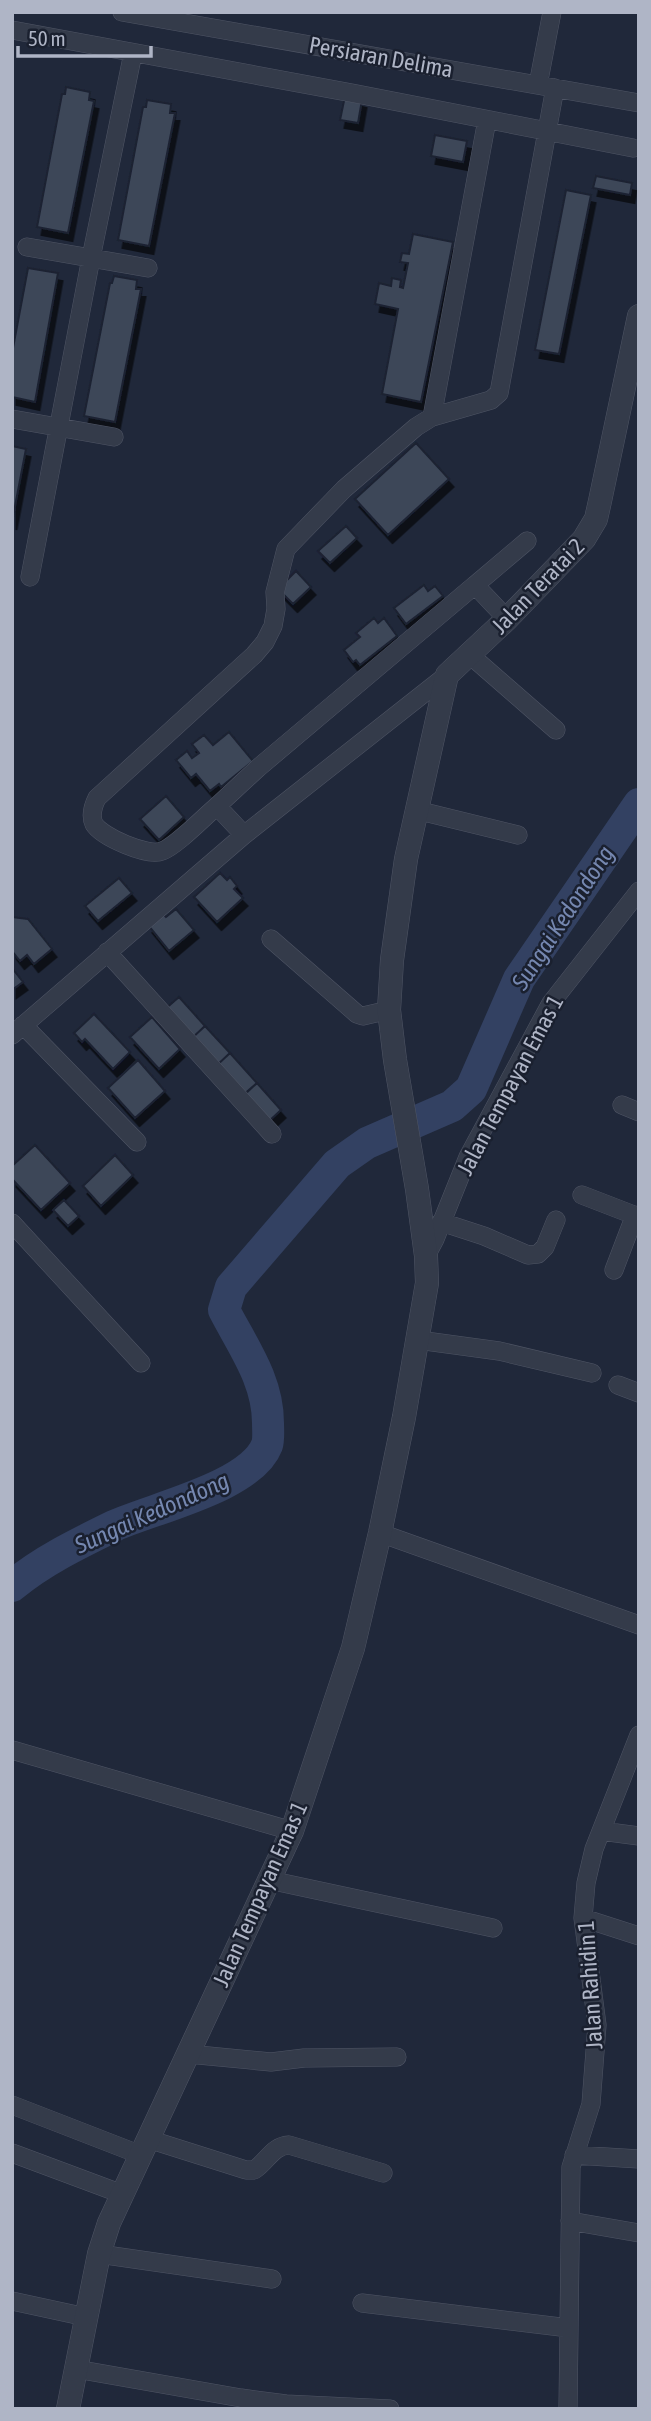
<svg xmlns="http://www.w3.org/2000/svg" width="651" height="2421" font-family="'Asap Condensed',sans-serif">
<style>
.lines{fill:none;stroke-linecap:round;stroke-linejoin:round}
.river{stroke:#334162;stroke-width:32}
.building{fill:#3c4659;stroke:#1c2231;stroke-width:2;filter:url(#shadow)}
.minor-casing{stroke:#4f5565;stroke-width:19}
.tertiary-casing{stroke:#4f5565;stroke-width:24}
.minor{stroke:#343b4a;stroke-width:18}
.tertiary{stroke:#343b4a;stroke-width:23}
.labels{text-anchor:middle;stroke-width:5;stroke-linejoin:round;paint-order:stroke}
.street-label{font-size:23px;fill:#afb5c6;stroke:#1a202f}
.water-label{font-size:24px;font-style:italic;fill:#7587b0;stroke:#1a202f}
</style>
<defs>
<filter id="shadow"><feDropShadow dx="4.5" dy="8" stdDeviation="0" flood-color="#0009"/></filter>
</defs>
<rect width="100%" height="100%" fill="#20283a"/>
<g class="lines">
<path class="river" d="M 12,1586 C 42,1561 79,1543 114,1526 C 153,1508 251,1487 267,1445 C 269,1439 268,1430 268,1423 C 268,1380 243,1347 224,1310 L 231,1287 L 337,1164 L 367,1143 L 452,1106 L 471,1089 L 519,979 L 639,804"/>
</g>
<path class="building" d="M 66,87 L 90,92 L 89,100 L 94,101 L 68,233 L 37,227 L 62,94 L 65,94 Z
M 345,96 L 362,100 L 358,123 L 340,120 Z
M 147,100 L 171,104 L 170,113 L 175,113 L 149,246 L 118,240 L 143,107 L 146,107 Z
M 435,135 L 467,141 L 463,162 L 431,156 Z
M 596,176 L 632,183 L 630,195 L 593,188 Z
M 566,190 L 591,195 L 559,354 L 535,350 Z
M 413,234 L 453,242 L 421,402 L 382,394 L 398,309 L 375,304 L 379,283 L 391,286 L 392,278 L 401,280 L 400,287 L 403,288 L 408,263 L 400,262 L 402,253 L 409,254 Z
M 28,268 L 58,273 L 35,402 L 12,397 L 12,353 Z
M 114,276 L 137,280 L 136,289 L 141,289 L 115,422 L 84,416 L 110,283 L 112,283 Z
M 416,443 L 449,479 L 388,535 L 355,499 Z
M 12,446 L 26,449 L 12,522 Z
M 346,526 L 357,538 L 330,563 L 318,551 Z
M 296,571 L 311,587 L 293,604 L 278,589 Z
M 424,585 L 428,591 L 435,586 L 443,596 L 406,624 L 394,608 Z
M 374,618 L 378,623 L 384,618 L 397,636 L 360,665 L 356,660 L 353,662 L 344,650 L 360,637 L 356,633 Z
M 229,732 L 253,761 L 221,787 L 219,784 L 210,791 L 196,774 L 191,778 L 176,760 L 187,751 L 192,758 L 199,753 L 192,744 L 204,735 L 213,745 Z
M 166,796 L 184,817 L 159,840 L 140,819 Z
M 220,873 L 227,880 L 230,877 L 237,886 L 234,889 L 243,898 L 217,922 L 194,897 Z
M 119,878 L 132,893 L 98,921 L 85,906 Z
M 176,909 L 194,930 L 169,951 L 148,925 L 162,913 L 166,917 Z
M 12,917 L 28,919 L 52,949 L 34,964 L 27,955 L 20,961 L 12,951 Z
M 12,968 L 23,982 L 12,990 Z
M 179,997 L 205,1026 L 191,1039 L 164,1010 Z
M 94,1014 L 130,1052 L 113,1069 L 85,1039 L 82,1042 L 74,1033 Z
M 152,1017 L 180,1049 L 159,1069 L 130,1037 Z
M 205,1026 L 230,1053 L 215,1067 L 191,1039 Z
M 230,1053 L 257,1083 L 242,1096 L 215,1067 Z
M 138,1060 L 165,1091 L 135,1118 L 108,1088 Z
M 257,1083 L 281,1110 L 267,1123 L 243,1096 Z
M 35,1145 L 70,1183 L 41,1210 L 12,1179 L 12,1166 Z
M 115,1155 L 133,1175 L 101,1206 L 83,1186 Z
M 64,1200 L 79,1216 L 68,1226 L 53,1210 Z"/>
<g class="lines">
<g class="minor-casing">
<path id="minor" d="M 122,12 L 639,103
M 12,30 L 352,93 L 633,148
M 538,85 L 552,12
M 27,247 L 148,268
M 432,417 L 487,120
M 12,419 L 114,437
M 30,577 L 91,258 L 133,53
M 475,585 L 527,541
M 470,655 L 556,730
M 217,806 L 258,768 L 475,585 L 507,619
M 416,810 L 518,835
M 244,835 L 217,806 C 204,817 176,846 162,851 C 148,857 102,837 94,824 C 90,815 93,806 97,798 L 254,655 L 265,642 L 273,626 L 276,609 L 275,592 L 286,549 L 344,489 L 416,427 L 432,417 L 491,400 L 499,393 L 555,88
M 271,939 L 357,1014 L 363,1016 L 389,1010
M 107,952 L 272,1134
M 23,1025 L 137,1142
M 12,1035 L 244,835 L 447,675
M 622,1105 L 639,1112
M 582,1195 L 639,1217
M 441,1222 L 484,1236 L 528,1255 L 538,1254 L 545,1247 L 556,1220
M 12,1223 L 141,1363
M 426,1256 L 435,1239 L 468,1157 L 551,1003 L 639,891
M 614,1270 L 635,1215
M 418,1340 L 499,1351 L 592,1373
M 618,1385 L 639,1393
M 380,1533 L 639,1625
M 12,1750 L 292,1831
M 601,1831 L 639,1836
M 269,1880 L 493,1928
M 583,1918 L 639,1936
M 188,2054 L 271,2062 L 304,2058 L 397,2057
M 12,2105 L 141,2155
M 148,2139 L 246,2170 L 254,2170 C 267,2162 272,2146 289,2145 L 383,2173
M 12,2153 L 122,2194
M 574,2155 L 639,2159
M 570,2221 L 639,2233
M 99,2254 L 272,2279
M 12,2301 L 86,2317
M 362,2303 L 569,2328
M 76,2369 L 241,2398 L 286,2404 L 390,2409
M 568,2409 L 571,2167 L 591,2104 L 597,2025 L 583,1918 L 586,1883 L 594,1849 L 639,1735"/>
</g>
<g class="tertiary-casing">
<path id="tertiary" d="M 68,2409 L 99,2254 L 109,2223 L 292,1831 L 353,1648 L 380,1533 L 404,1417 L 427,1283 L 426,1256 L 417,1189 L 395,1060 L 389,1010 L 392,960 L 406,859 L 447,675 L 507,619 L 584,539 L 596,519 L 600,501 L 639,316"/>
</g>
<use href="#minor" class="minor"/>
<use href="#tertiary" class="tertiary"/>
</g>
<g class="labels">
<g class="street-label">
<text transform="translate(381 57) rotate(10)" y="8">Persiaran Delima</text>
<text transform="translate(538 586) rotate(-46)" y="8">Jalan Teratai 2</text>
<text transform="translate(510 1085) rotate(-62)" y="8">Jalan Tempayan Emas 1</text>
<text transform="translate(260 1894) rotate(-66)" y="8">Jalan Tempayan Emas 1</text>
<text transform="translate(590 1985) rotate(-94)" y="8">Jalan Rahidin 1</text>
</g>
<g class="water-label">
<text transform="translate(563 918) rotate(-57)" y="8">Sungai Kedondong</text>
<text transform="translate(152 1513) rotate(-24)" y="8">Sungai Kedondong</text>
</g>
</g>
<rect width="651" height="2421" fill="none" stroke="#afb5c6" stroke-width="28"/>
<path d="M18 46v10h133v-10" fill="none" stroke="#afb5c6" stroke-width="3.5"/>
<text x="28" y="46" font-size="21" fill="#afb5c6" stroke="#1a202f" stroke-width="5" paint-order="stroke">50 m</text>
</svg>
